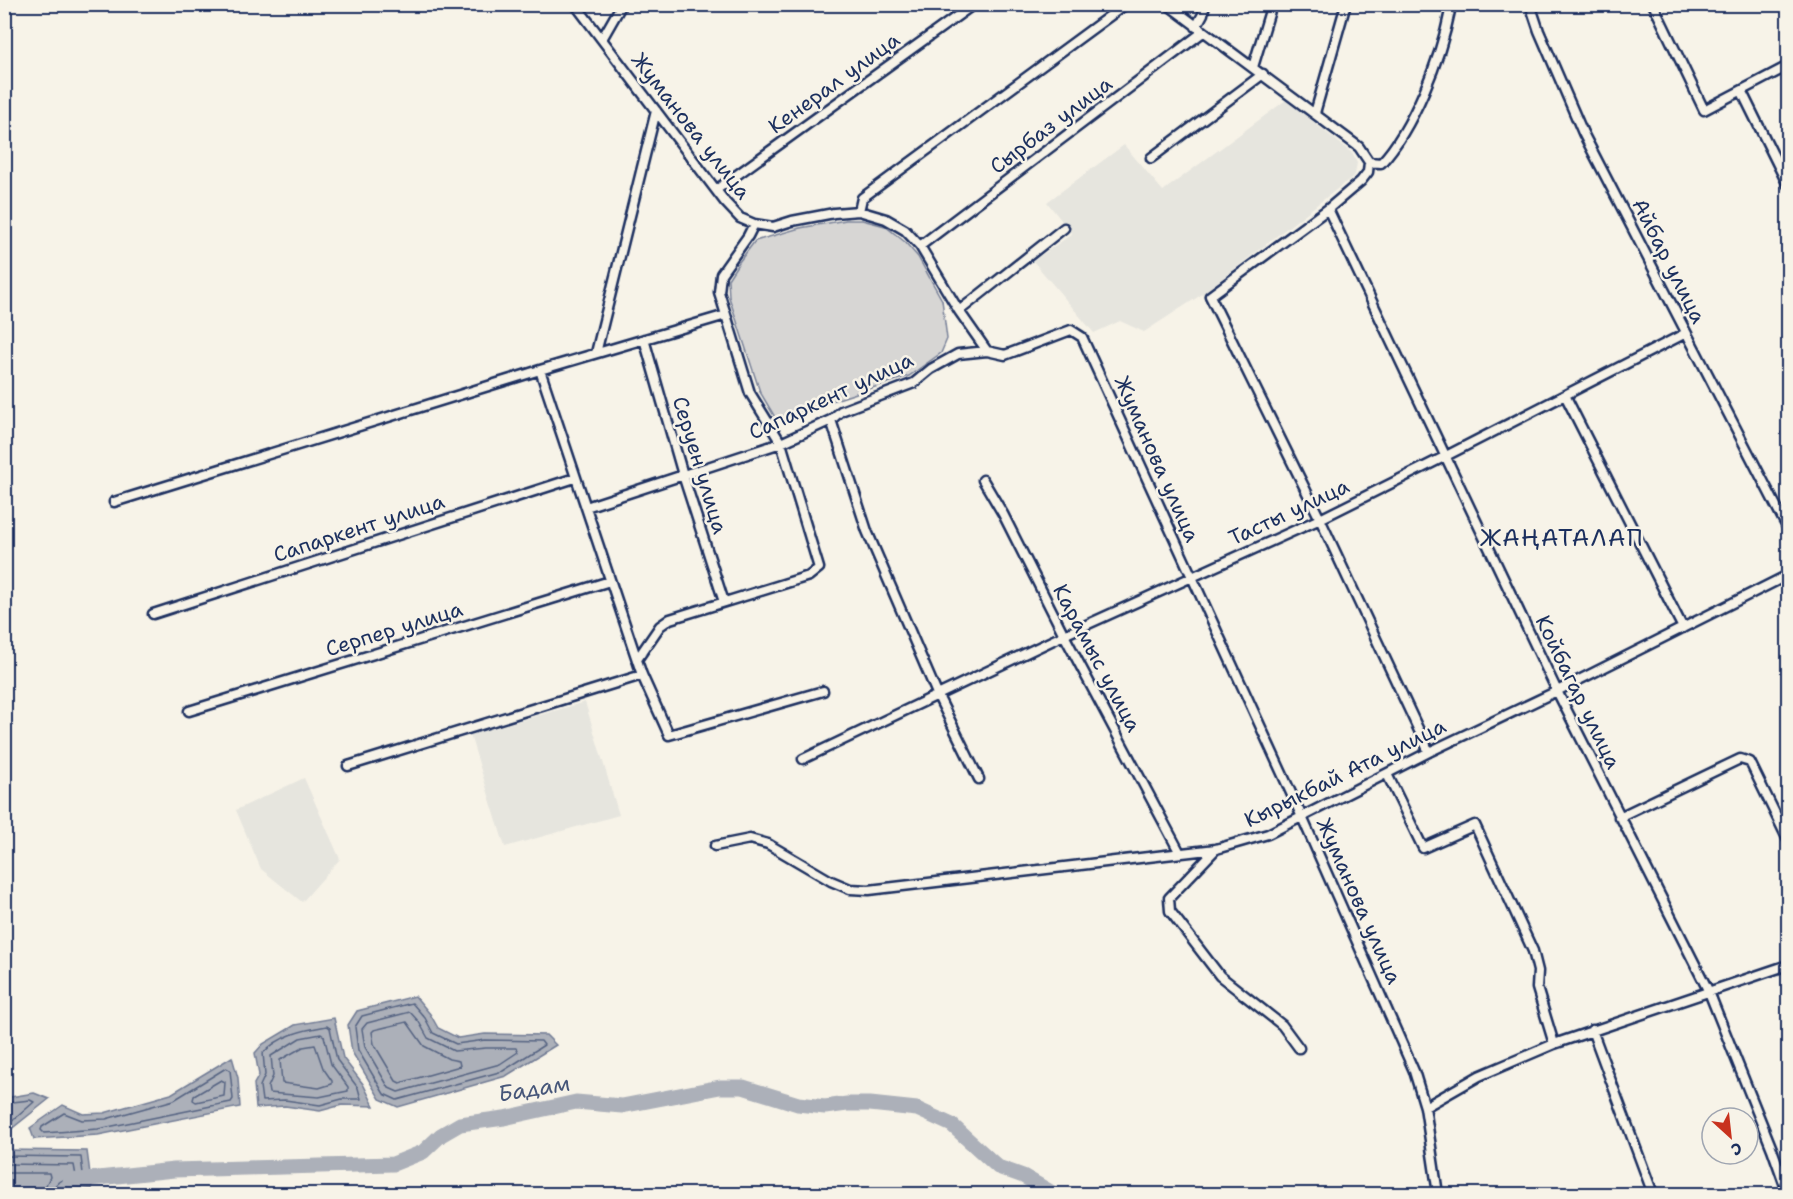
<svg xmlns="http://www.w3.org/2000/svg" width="1793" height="1199" font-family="'Shantell Sans',sans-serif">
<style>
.built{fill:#e6e5de}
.green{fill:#d7d6d4;stroke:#798299;stroke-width:1.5}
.water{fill:#acb0b9;stroke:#727c95;stroke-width:1.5}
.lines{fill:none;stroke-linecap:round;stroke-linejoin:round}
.shore{stroke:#556382;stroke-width:1.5}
.river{stroke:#acb0b9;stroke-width:15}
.street-casing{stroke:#1b2f5e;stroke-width:13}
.street{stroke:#f7f3e8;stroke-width:8}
.labels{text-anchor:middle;stroke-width:5;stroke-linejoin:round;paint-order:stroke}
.street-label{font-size:21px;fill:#1b2f5e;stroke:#f7f3e8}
.water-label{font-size:22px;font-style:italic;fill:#465679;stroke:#f7f3e8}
.quarter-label{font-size:24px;letter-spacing:1.5px;fill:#1b2f5e;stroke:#f7f3e8}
</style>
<rect width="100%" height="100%" fill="#f7f3e8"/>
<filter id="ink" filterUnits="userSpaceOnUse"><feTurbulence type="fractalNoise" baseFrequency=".0167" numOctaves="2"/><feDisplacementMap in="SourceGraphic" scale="12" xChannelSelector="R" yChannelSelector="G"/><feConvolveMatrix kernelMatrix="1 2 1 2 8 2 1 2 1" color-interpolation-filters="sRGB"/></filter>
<g filter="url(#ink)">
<path class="built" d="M 1286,100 L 1352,153 L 1357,163 L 1355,175 L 1201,295 L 1144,332 L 1120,321 L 1094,333 L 1033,261 L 1072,234 L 1047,202 L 1124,145 L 1163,191 Z
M 585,702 L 619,815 L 505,847 L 470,735 Z
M 304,778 L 340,859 L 302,902 L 261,869 L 236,810 Z"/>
<path class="green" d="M 846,220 L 862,220 L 885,226 L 905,242 L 918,257 L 942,300 L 947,339 L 941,353 L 909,376 L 776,419 L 760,392 L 729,297 L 728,279 L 739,262 L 755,241 L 800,228 Z"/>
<path class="water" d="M 415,996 L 430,1014 L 438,1028 L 458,1038 L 485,1034 L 546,1035 L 556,1045 L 506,1076 L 398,1107 L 380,1099 L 352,1052 L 348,1025 L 357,1011 Z
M 334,1018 L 343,1058 L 363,1084 L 374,1106 L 342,1105 L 320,1111 L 285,1106 L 256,1108 L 254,1084 L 259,1075 L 255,1053 L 263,1044 L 295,1025 Z
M 232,1057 L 238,1078 L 240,1107 L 98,1135 L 34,1139 L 30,1128 L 63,1105 L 83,1114 L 104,1113 L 171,1094 Z
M 34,1093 L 49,1099 L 10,1130 L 5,1131 L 5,1098 Z
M 5,1150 L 87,1151 L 92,1189 L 52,1193 L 5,1194 Z"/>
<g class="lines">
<path class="shore" d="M 412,1003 L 425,1018 L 433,1033 L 456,1044 L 485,1040 L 541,1041 L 544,1045 L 503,1071 L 397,1100 L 384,1094 L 358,1050 L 355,1027 L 362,1016 Z
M 410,1012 L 419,1022 L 428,1038 L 454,1051 L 486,1048 L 516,1048 L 518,1052 L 500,1064 L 398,1092 L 389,1088 L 365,1047 L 362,1029 L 367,1023 Z
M 407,1022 L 424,1046 L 449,1059 L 459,1061 L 460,1066 L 400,1083 L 396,1081 L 374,1044 L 372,1032 L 374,1030 Z
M 327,1026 L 330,1028 L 337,1060 L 358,1088 L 361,1099 L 342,1099 L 320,1105 L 285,1100 L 262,1101 L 260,1086 L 265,1075 L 263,1053 C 280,1035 303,1030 327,1026 Z
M 321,1034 L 324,1036 L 331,1064 L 348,1087 L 348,1091 L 319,1097 L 269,1093 L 268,1087 L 273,1076 L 271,1056 L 300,1038 Z
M 315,1045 L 323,1068 L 332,1081 L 332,1084 L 319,1088 L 282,1083 L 280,1060 L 303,1047 Z
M 226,1068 L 230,1070 L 233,1099 L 231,1102 L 98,1129 L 44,1133 L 41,1130 L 42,1127 L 64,1113 L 82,1120 L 106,1119 L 174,1100 Z
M 221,1080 L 225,1082 L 224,1096 L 196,1102 L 193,1100 L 194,1096 Z
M 4,1103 L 30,1100 L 34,1102 L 9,1124 L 4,1125
M 4,1156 L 81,1157 L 84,1182 C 76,1186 62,1182 61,1194
M 4,1164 L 74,1165 L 76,1176 C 65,1180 54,1179 53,1194
M 4,1173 L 49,1173 L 50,1177 L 46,1185 L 44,1194"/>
<path class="river" d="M 70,1181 L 174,1170 L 393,1164 L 423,1152 L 441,1135 L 460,1124 L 504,1118 L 576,1102 L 622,1106 L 720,1087 L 743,1087 L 798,1104 L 825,1107 L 847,1104 L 870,1104 L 917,1109 L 952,1125 L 998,1167 L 1023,1176 L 1054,1194"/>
<g class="street-casing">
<path id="street" d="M 575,4 L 725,202 L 740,218 L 754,224 L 773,227 L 792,221 L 834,213 L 859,211 L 886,219 L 905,230 L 920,246 L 959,311 L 987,351 L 1005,355 L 1071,330 L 1082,337 L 1302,817 L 1414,1071 L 1425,1107 L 1438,1194
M 1167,4 L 1359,147 L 1369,162
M 1530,4 L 1539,31 L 1583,133 L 1788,529
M 1653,4 L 1704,110 L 1788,66
M 1196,27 L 1203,14 L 1205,4
M 602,39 L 622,4
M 1253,67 L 1272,4
M 1742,92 L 1788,185
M 1315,113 L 1346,4
M 1151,158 L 1263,74
M 716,190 L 974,4
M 1328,209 L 1557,691 L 1709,992 L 1772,1149 L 1788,1194
M 859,211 L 862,198 L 1126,4
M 920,246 L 1203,32
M 959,311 L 1064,228
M 644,339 L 683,475 L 724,602
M 596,353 L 656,111
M 540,370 L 642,675 L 669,735 L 823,691
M 1565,395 L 1683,628
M 831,420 L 867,531 L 938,696 L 979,779
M 983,480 L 1003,514 L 1064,635 L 1180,853
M 114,502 L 540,370 L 726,315
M 586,507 L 781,443 L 831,420 L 841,411 L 914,383 L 931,369 L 958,354 L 987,351
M 153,614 L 575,478
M 638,658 L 660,626 L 670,619 L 809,576 L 819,568 L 781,443 L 750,393 L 719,292 L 721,274 L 748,236 L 754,224
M 189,711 L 610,581
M 1429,752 L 1320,519 L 1210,296 L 1328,209 L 1361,181 L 1368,172 L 1369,162 L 1381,163 C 1413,129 1441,57 1450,11
M 803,759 L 1064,635 L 1320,519 L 1444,457 L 1686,333
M 348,766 L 642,675
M 1387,774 L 1423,848 L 1475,825 L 1533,951 L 1538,971 L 1537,988 L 1554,1044
M 1619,817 L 1740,759 L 1750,762 L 1788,840
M 715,846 L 750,839 L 768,844 L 831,881 L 850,889 L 869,890 L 1216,849 L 1268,834 L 1429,752 L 1557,691 L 1788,575
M 1216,849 L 1169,898 L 1170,911 L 1220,976 L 1282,1025 L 1299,1048
M 1592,1030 L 1653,1194
M 1425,1107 L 1479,1076 L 1554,1044 L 1788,965"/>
</g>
<use href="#street" class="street"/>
</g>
</g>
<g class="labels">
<g class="street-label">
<text transform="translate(834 83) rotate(-36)" y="7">Кенерал улица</text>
<text transform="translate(1051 125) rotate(-37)" y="7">Сырбаз улица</text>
<text transform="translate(691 126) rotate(52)" y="7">Жуманова улица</text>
<text transform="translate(1669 261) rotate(63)" y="7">Айбар улица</text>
<text transform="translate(831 396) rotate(-25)" y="7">Сапаркент улица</text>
<text transform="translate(1157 459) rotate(66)" y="7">Жуманова улица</text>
<text transform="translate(700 465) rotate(73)" y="7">Серуен улица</text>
<text transform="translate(1289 512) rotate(-25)" y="7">Тасты улица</text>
<text transform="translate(359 528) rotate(-18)" y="7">Сапаркент улица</text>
<text transform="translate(394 629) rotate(-17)" y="7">Серпер улица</text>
<text transform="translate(1097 658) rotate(62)" y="7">Карамыс улица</text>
<text transform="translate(1578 692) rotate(64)" y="7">Койбагар улица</text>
<text transform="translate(1345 773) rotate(-26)" y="7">Кырыкбай Ата улица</text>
<text transform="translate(1359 901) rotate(66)" y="7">Жуманова улица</text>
</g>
<g class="water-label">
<text transform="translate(534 1088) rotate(-9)" y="8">Бадам</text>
</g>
<g class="quarter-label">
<text x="1562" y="546">ЖАҢАТАЛАП</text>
</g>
</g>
<rect width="1793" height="1199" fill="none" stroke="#f7f3e8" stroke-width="24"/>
<rect x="12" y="12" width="1769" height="1175" fill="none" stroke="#1b2f5e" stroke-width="2" filter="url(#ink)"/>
<g transform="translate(1730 1136) rotate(153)"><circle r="28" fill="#f7f3e8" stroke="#9fa5b1" stroke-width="1.5"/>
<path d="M0-4.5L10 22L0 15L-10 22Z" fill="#c8321e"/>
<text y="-9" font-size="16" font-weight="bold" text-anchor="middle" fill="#1b2f5e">С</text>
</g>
</svg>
